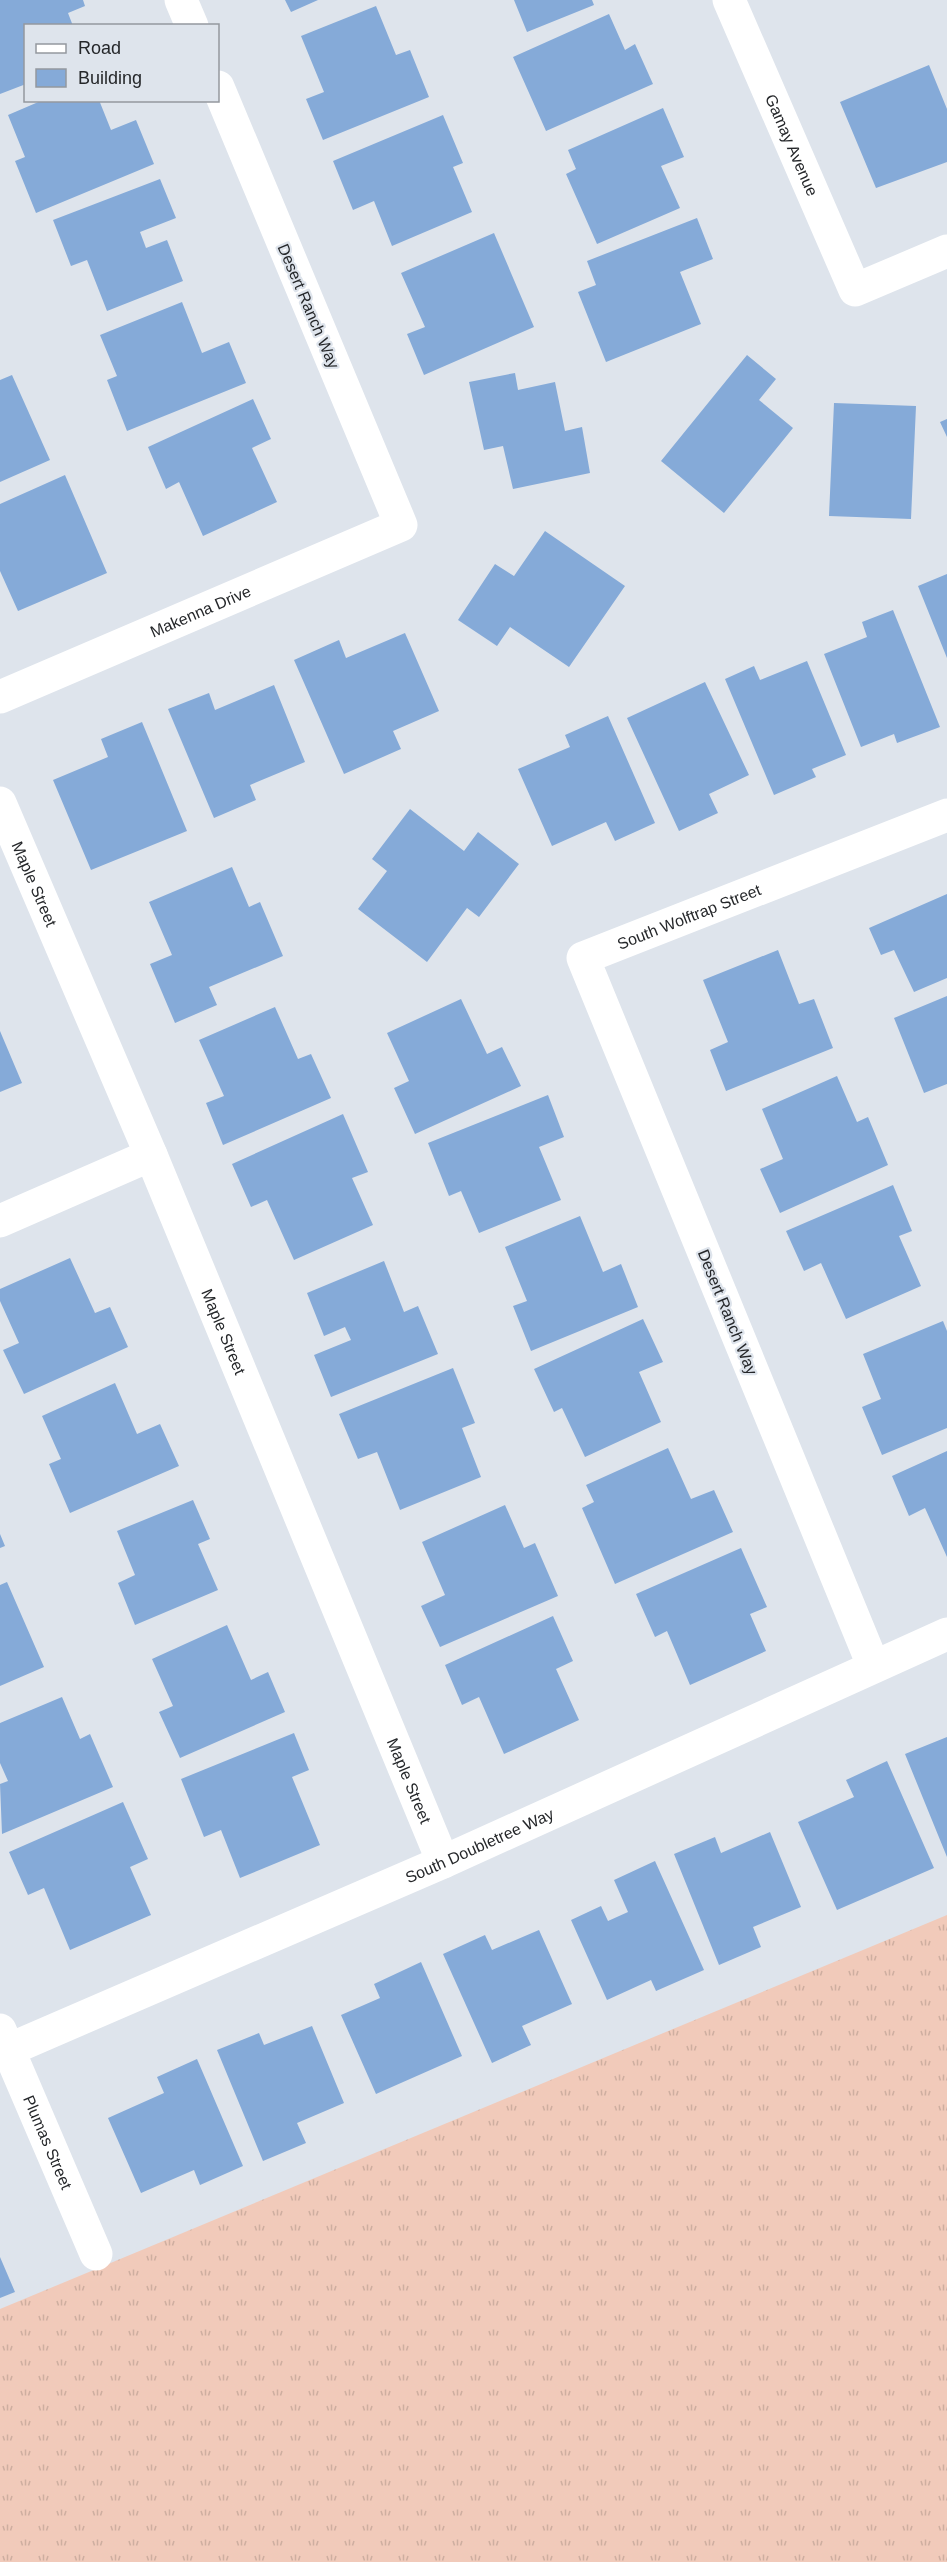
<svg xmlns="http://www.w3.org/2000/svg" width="947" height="2562" font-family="Arial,sans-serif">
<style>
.grass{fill:url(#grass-tufts)}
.building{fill:#85aad8}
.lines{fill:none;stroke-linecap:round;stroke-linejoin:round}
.street{stroke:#fff;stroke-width:33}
.labels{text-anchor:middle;stroke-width:4.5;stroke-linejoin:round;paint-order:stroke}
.street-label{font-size:16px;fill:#25272a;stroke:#dee4ec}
</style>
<defs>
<pattern id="grass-tufts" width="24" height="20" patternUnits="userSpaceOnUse" patternTransform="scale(1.5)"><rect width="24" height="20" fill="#f1caba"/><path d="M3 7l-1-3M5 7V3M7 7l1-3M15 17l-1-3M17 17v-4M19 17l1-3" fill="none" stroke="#ceaea0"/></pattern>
</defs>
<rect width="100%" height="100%" fill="#dee4ec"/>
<path class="grass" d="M 947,1915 L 947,2562 L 0,2562 L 0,2309 Z"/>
<path class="building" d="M 0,0 L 83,0 L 85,6 L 68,13 L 73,26 L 26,26 L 26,84 L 0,94 Z
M 285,0 L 318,0 L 291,12 Z
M 514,0 L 592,0 L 594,5 L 527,32 Z
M 376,6 L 396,55 L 410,50 L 429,97 L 323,140 L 306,99 L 324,92 L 301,36 Z
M 609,14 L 625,50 L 635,44 L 653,84 L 546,131 L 513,57 Z
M 929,65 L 947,109 L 947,162 L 876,188 L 840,102 Z
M 43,100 L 99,100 L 111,130 L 136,120 L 154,164 L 36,213 L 15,161 L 25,157 L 8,115 Z
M 663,108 L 684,157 L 661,166 L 680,208 L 597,244 L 566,174 L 576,169 L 568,150 Z
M 443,115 L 463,163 L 453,167 L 472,212 L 392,246 L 374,201 L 353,210 L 333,161 Z
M 160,179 L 176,218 L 140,232 L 146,248 L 167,240 L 183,281 L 107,311 L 87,260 L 71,266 L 53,220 Z
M 697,218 L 713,259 L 680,272 L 701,324 L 606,362 L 578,292 L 596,285 L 587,261 Z
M 494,233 L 534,327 L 424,375 L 407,334 L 425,327 L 401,273 Z
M 182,302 L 202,353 L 229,342 L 246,383 L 127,431 L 107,380 L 117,376 L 100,335 Z
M 747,355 L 776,379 L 759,400 L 793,428 L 724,513 L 661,461 Z
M 515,373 L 518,390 L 555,382 L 565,431 L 582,427 L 590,473 L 513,489 L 503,446 L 484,450 L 469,382 Z
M 12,375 L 50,460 L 0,482 L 0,380 Z
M 253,399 L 271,439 L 252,448 L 277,502 L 203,536 L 179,482 L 166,489 L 148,447 Z
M 834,403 L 916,406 L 911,519 L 829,516 Z
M 947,419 L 947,437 L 940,422 Z
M 65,475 L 107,573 L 18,611 L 0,571 L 0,504 Z
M 545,531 L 625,586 L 569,667 L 510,627 L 497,646 L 458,620 L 495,564 L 514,576 Z
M 947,574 L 947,658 L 918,586 Z
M 893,610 L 940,727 L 897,743 L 894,734 L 861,747 L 824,654 L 867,637 L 862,622 Z
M 405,633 L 439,711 L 393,731 L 401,749 L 344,774 L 294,660 L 339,640 L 346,658 Z
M 807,661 L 846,755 L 812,769 L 816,777 L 774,795 L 725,679 L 754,666 L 760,680 Z
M 705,682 L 749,775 L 709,794 L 718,813 L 679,831 L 627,718 Z
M 274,685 L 305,762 L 250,785 L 256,800 L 214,818 L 168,709 L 209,693 L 215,710 Z
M 608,716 L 655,823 L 615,841 L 606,822 L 552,846 L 518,769 L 570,747 L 565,735 Z
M 142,722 L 187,831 L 91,870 L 53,780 L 108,757 L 101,739 Z
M 410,809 L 464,851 L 478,832 L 519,864 L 479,917 L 467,908 L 427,962 L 358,909 L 387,871 L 372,859 Z
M 232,867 L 249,907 L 260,902 L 283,956 L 209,987 L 217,1005 L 175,1023 L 150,964 L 172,955 L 149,902 Z
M 947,894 L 947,978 L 914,992 L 894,950 L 881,955 L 869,928 Z
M 778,950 L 799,1004 L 814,999 L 833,1048 L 726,1091 L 710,1050 L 728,1042 L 703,980 Z
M 947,996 L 947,1084 L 924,1093 L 894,1018 Z
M 461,999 L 487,1054 L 502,1047 L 521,1086 L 415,1134 L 394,1088 L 409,1081 L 387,1033 Z
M 275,1007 L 298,1059 L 311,1054 L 331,1098 L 223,1145 L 206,1103 L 224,1096 L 199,1040 Z
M 0,1031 L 22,1083 L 0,1092 Z
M 837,1076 L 857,1122 L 868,1117 L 888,1165 L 780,1213 L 760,1169 L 783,1159 L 762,1109 Z
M 548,1095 L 564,1137 L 539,1147 L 561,1200 L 479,1233 L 461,1191 L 449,1196 L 428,1143 Z
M 343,1114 L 368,1172 L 352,1178 L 373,1225 L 294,1260 L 267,1200 L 251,1207 L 232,1164 Z
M 893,1185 L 912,1231 L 899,1236 L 921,1286 L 846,1319 L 821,1263 L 804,1271 L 786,1231 Z
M 580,1216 L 603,1272 L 621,1264 L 638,1307 L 531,1351 L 513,1306 L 527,1301 L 505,1247 Z
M 70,1258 L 95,1313 L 110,1307 L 128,1347 L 24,1394 L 3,1350 L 19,1343 L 0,1301 L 0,1289 Z
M 384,1261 L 404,1312 L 418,1306 L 438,1354 L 331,1397 L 314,1355 L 351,1340 L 345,1327 L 324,1336 L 307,1293 Z
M 643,1319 L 663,1362 L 639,1372 L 661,1422 L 585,1457 L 562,1408 L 554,1412 L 534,1369 Z
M 943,1321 L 947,1331 L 947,1428 L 882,1455 L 862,1407 L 881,1399 L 863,1354 Z
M 453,1368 L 475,1423 L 462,1428 L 481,1477 L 400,1510 L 377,1452 L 358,1459 L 339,1414 Z
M 115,1383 L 137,1434 L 160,1424 L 179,1466 L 70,1513 L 49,1464 L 61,1459 L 42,1416 Z
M 668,1448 L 691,1499 L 714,1490 L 733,1532 L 615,1584 L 582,1508 L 594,1502 L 586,1485 Z
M 947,1451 L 947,1557 L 925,1508 L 909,1516 L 892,1476 Z
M 193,1500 L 210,1539 L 198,1544 L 218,1590 L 135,1625 L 118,1583 L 135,1575 L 117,1531 Z
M 505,1505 L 524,1548 L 535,1543 L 558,1596 L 440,1647 L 421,1606 L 445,1595 L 422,1542 Z
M 0,1534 L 5,1546 L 0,1548 Z
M 741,1548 L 767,1607 L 750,1614 L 766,1651 L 690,1685 L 667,1631 L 655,1637 L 636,1594 Z
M 7,1582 L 44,1667 L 0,1686 L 0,1585 Z
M 553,1616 L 573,1661 L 556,1669 L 579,1720 L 504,1754 L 479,1697 L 462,1705 L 445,1665 Z
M 227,1625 L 251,1680 L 268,1672 L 285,1712 L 180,1758 L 159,1712 L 173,1706 L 152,1659 Z
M 62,1697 L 80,1739 L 90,1734 L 113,1787 L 2,1834 L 0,1784 L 8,1781 L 0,1763 L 0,1723 Z
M 294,1733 L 309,1770 L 292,1777 L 320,1845 L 240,1878 L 221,1830 L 204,1837 L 181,1779 Z
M 947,1737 L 947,1857 L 905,1754 Z
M 887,1761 L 934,1868 L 837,1910 L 798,1822 L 854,1797 L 846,1780 Z
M 123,1802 L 148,1859 L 130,1867 L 151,1915 L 70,1950 L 44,1888 L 28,1895 L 9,1852 Z
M 770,1832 L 801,1907 L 753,1927 L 761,1947 L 719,1965 L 674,1854 L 715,1837 L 721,1853 Z
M 655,1861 L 704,1970 L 656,1991 L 651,1980 L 607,2000 L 571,1920 L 601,1906 L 608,1921 L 628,1912 L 614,1880 Z
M 539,1930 L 572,2004 L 522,2026 L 531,2045 L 492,2063 L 443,1954 L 485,1935 L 492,1950 Z
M 421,1962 L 462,2056 L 376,2094 L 341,2015 L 380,1998 L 374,1984 Z
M 312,2026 L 344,2103 L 297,2123 L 306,2143 L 263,2161 L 217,2050 L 259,2033 L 264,2045 Z
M 197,2059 L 243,2166 L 200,2185 L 194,2170 L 141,2193 L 108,2118 L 164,2093 L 157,2077 Z
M 0,2257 L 15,2292 L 0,2298 Z"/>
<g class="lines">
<g class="street">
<path d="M 181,0 L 192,26"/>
<path id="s1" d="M 729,0 L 855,290 L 947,251"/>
<path id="s2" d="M 0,697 L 401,525 L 218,87"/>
<path id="s3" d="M 0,803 L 151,1155 L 443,1862"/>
<path d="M 0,1221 L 151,1155"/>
<path id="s4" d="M 873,1665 L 583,958 L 947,815"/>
<path id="s5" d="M 0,2030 L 96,2254"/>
<path id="s6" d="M 8,2050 L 443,1862 L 947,1634"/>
</g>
</g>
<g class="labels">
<g class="street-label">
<text dy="6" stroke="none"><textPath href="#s1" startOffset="158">Gamay Avenue</textPath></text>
<text transform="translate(309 306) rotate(67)" y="6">Desert Ranch Way</text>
<text dy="6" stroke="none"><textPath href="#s2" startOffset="218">Makenna Drive</textPath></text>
<text dy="6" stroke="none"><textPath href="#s3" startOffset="88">Maple Street</textPath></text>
<text dy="6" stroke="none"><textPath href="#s4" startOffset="878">South Wolftrap Street</textPath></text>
<text transform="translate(728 1312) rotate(68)" y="6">Desert Ranch Way</text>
<text dy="6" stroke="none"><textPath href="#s3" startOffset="574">Maple Street</textPath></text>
<text dy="6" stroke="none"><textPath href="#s3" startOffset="1060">Maple Street</textPath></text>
<text dy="6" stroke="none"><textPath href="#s6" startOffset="514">South Doubletree Way</textPath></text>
<text dy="6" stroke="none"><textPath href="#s5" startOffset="122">Plumas Street</textPath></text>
</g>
</g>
<rect x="24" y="24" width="195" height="78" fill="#dee4ec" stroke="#94989e" stroke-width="1.5"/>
<rect x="36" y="44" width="30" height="9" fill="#ffffff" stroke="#94989e" stroke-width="1.5"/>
<text x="78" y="54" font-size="18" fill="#25272a">Road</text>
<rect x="36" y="69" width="30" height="18" fill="#85aad8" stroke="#94989e" stroke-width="1.5"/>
<text x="78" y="84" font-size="18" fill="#25272a">Building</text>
</svg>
